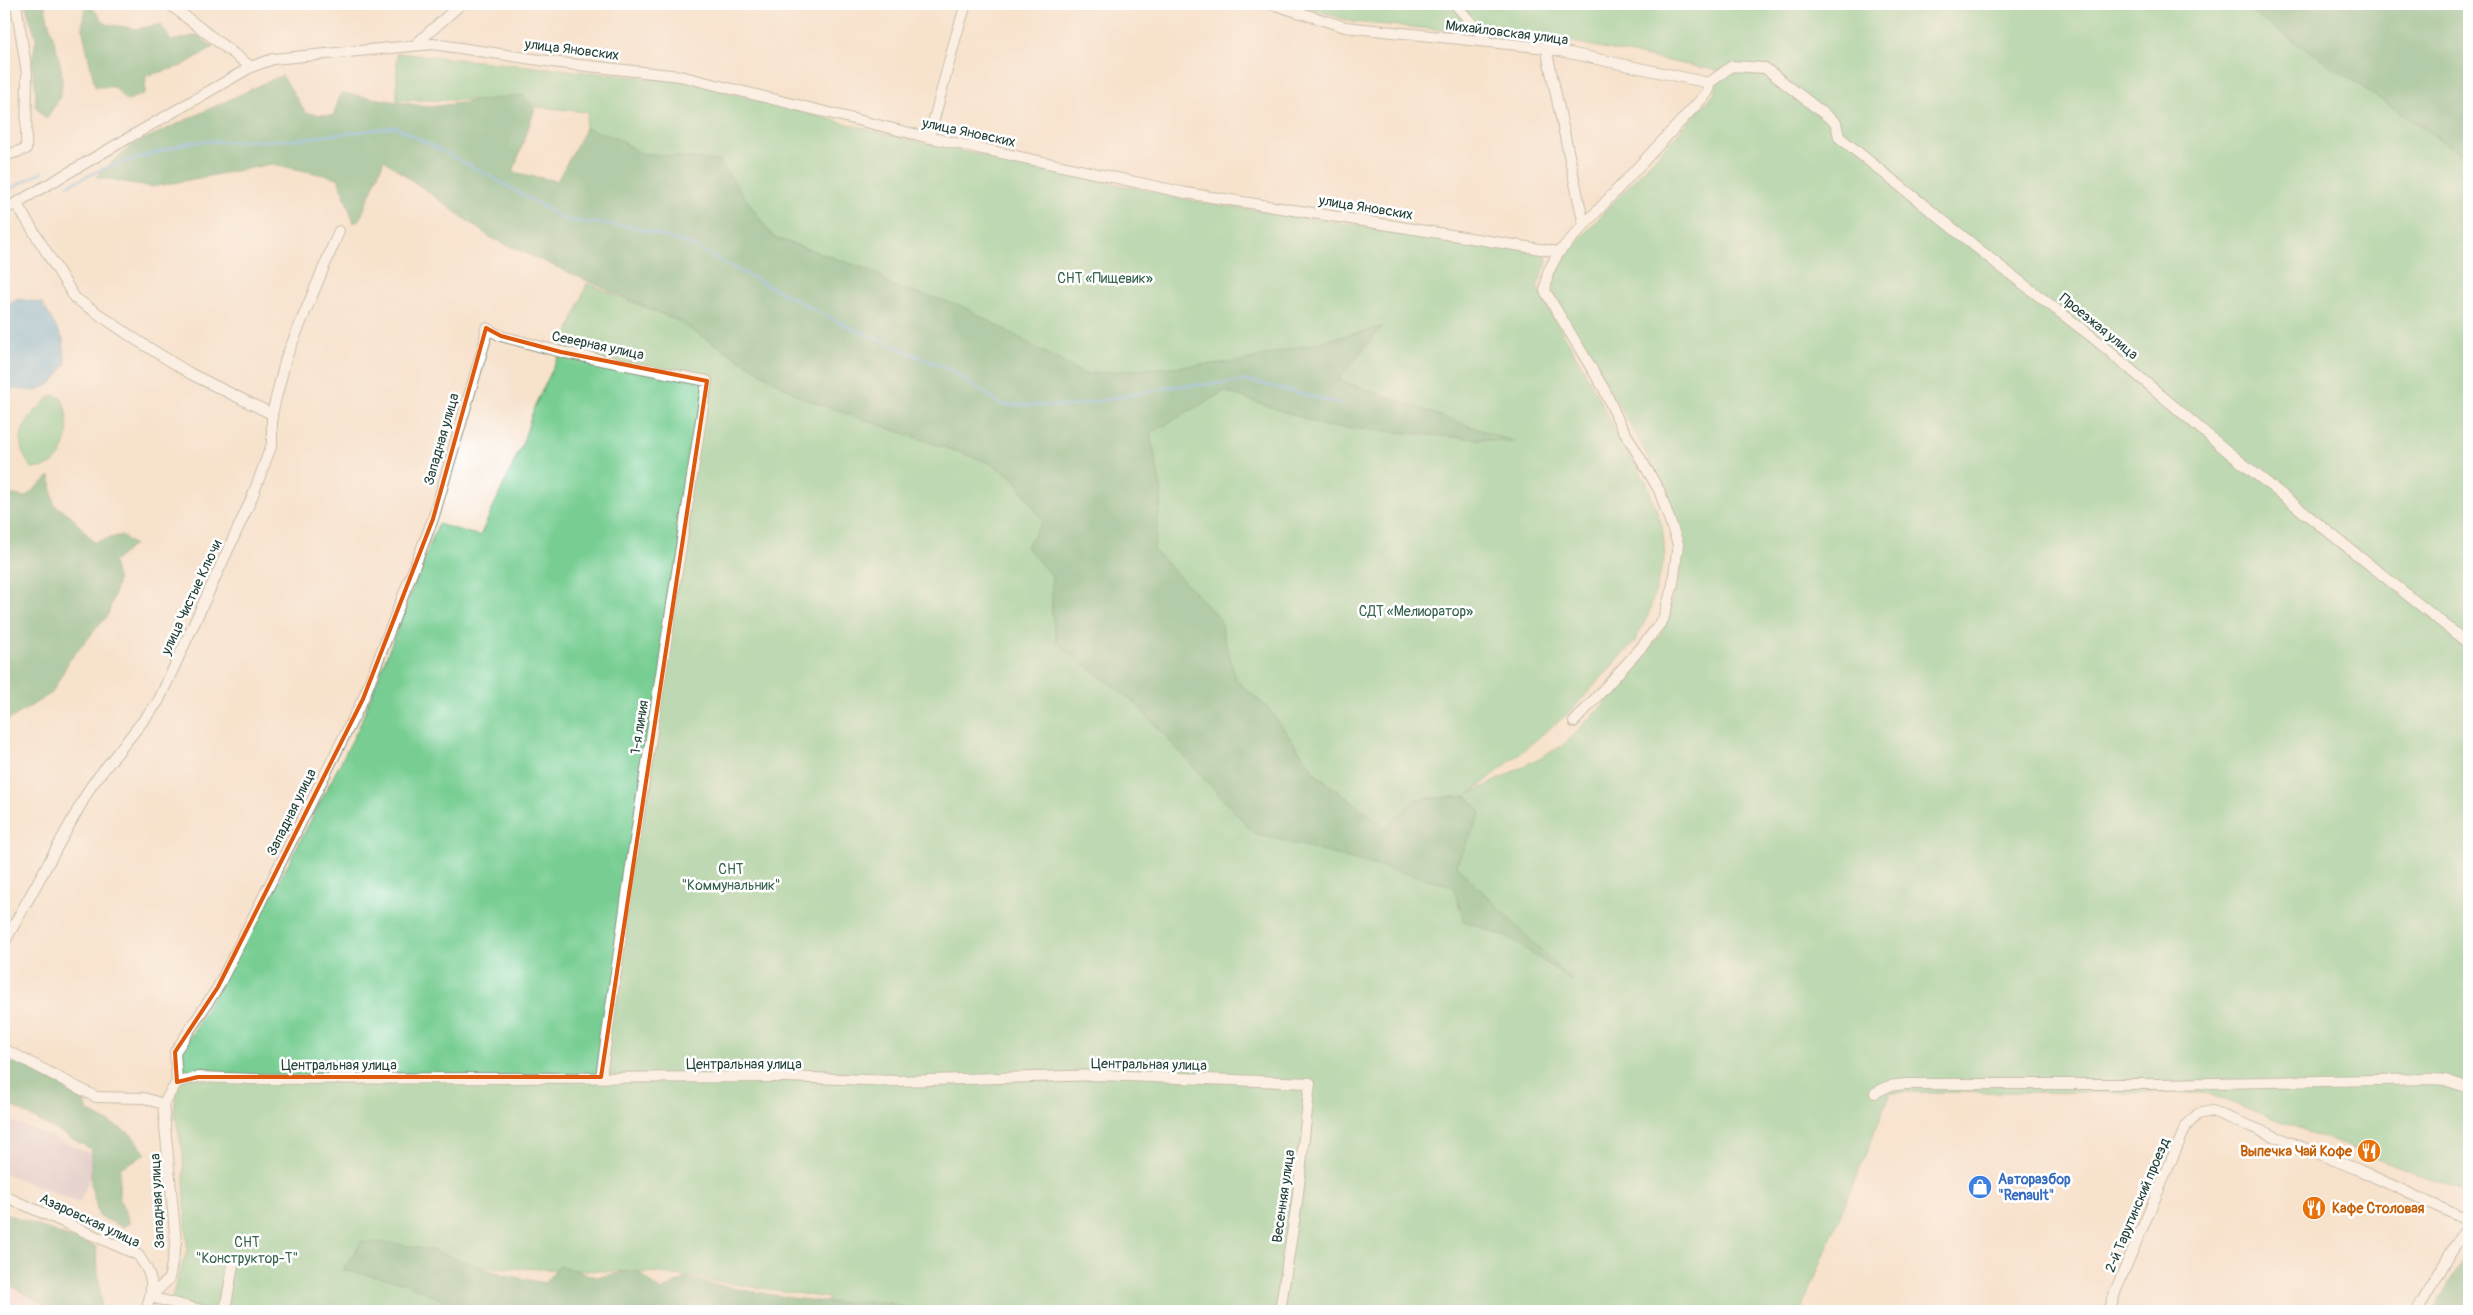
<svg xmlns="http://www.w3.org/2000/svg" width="2473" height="1315" font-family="Pangolin,sans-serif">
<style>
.built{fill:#f4cfdd}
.industrial{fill:#d0bdcd}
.green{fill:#77cd92;stroke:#4b8563}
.forest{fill:#61b07c;stroke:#407658}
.water{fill:#60afda;stroke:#407687}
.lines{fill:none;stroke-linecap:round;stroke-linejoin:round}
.stream{stroke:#60afda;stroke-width:3}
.minor-casing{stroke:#8b9080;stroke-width:12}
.minor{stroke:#fff;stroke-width:10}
.marked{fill:none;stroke:#de580e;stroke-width:4;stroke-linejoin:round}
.labels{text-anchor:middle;stroke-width:5;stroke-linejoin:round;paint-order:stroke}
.street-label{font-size:14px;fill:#1f3d34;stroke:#fff}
.park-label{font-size:14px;fill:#35614c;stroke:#fff}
.food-label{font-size:14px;font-weight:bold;fill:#c56008;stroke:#fff;text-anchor:end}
.shop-label{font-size:14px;font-weight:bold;fill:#366cbe;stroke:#fff;text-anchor:start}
</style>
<rect width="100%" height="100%" fill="#fff"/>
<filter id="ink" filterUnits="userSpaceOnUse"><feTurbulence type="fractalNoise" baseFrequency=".02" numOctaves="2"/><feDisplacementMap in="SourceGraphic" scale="10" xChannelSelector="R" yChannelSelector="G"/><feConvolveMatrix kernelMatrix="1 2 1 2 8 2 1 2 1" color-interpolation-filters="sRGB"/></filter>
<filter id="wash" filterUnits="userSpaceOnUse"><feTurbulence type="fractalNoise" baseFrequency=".0096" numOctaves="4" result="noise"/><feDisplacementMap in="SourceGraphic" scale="20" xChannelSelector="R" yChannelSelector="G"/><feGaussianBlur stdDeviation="1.12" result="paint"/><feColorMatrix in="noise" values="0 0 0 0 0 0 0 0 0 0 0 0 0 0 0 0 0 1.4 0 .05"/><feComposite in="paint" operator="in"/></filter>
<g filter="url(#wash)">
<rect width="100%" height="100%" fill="#f7e2cc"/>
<path class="built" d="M 4,1246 L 94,1311 L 4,1311 Z"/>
<path class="industrial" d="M 4,1122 L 17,1123 L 99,1157 L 79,1203 L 4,1173 Z"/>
<path class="green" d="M 1297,4 L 2239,4 L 2469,159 L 2469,1195 L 2458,1189 L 2207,1093 L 1891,1092 L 1801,1311 L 825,1311 L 828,1298 L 661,1273 L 430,1265 L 515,1311 L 167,1311 L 187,1250 L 183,1153 L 174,1111 L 181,1053 L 285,870 L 359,727 L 438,524 L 480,536 L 522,445 L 535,405 L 561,352 L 587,283 L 676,320 L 802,398 L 990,463 L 1014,478 L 1043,521 L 1026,547 L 1052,576 L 1052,613 L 1057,643 L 1135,703 L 1254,833 L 1453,886 L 1511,939 L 1569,978 L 1456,865 L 1481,813 L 1467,796 L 1417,799 L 1385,827 L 1317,775 L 1269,709 L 1236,680 L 1219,618 L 1154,550 L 1162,492 L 1150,433 L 1225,391 L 1325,426 L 1512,442 L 1337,379 L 1381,327 L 1238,362 L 1084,374 L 962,306 L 889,285 L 880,274 L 773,237 L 719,161 L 640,153 L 617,138 L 582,138 L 588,112 L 470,100 L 397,100 L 397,53 L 688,82 L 897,137 L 1205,203 L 1546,252 L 1547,262 L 1537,287 L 1582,366 L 1617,434 L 1646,481 L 1662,526 L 1665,556 L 1649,613 L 1635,641 L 1570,712 L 1470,794 L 1562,746 L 1623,685 L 1663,630 L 1681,569 L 1678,521 L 1642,445 L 1553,293 L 1554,279 L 1564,256 L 1715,93 L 1719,71 L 1567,41 L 1353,22 Z
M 53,395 L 61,398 C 74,422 69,472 32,468 C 7,438 28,415 53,395 Z"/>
<path class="forest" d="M 25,4 L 45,4 C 48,33 70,70 59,99 C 56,106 50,112 46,119 L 35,106 L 36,94 L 32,63 L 36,38 Z
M 85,4 L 89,4 L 106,24 L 137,29 L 161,24 L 171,41 L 198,35 L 213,47 L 182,66 L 146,76 L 145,93 L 126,101 L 115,87 L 95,87 L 82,28 Z
M 2239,4 L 2469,4 L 2469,159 Z
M 282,75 L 306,113 L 333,116 L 341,93 L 429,107 L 522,95 L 535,109 L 513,172 L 557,181 L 586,128 L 617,138 L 640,153 L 719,161 L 773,237 L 880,274 L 889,285 L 962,306 L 1084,374 L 1238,362 L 1382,327 L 1338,380 L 1515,442 L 1325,426 L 1225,391 L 1150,433 L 1162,492 L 1154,550 L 1219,618 L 1236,680 L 1269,709 L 1317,775 L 1385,827 L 1417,799 L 1467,796 L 1481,813 L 1456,865 L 1572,981 L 1511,939 L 1464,921 L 1453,886 L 1254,833 L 1135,703 L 1057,643 L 1052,613 L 1052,576 L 1026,547 L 1043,521 L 1014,478 L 990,463 L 802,398 L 676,320 L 491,238 L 384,160 L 360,219 L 354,223 L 338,178 L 272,164 L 152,187 L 96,177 L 132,145 Z
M 50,476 L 54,505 L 69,514 L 94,542 L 122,535 L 134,545 L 113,562 L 118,581 L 108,615 L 69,661 L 52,693 L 4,723 L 4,493 L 25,497 Z
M 4,1054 L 81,1094 L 88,1111 L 131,1134 L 146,1154 L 120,1168 L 119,1198 L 130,1223 L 122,1227 L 99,1216 L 91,1186 L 91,1149 L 4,1102 Z
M 4,1213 L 96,1247 L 102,1311 L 55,1311 L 4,1282 Z
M 361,1242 L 392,1243 L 431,1250 L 505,1275 L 545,1283 L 559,1265 L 596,1277 L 637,1270 L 661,1291 L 685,1278 C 731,1288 778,1297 826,1302 C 858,1305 881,1295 912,1311 L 475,1311 L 456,1306 L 405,1283 L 343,1270 Z
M 2469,1249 L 2469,1311 L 2433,1311 L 2466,1253 Z"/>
<path class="water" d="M 19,299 L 42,303 L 63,339 L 66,364 L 52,383 L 36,391 L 4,388 L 4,306 Z"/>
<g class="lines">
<path class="stream" d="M 68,185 L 103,169 L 191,142 L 294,140 L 396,127 L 490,176 L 566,220 L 634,227 L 688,244 L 838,322 L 950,370 L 1002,405 L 1072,406 L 1171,387 L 1250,381 L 1341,404
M 4,192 L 42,172"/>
</g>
</g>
<g filter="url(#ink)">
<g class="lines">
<g class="minor-casing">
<path id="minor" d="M 169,4 L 251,67
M 1272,4 L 1345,27 L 1546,48 L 1709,83
M 1455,4 L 1488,42
M 416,44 L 461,4
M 1546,48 L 1584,225
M 1709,83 L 1732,66 L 1765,68 L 1836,123 L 1839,137 L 2001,267 L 2091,336 L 2227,451 L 2469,644
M 929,138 L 956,36 L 966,4
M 4,156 L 26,149 L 27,73 L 16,4
M 16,203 L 75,298 L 138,341 L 191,374 L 272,414
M 4,210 L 251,67 L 273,59 L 433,44 L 560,63 L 680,76 L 918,135 L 1186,193 L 1559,252 L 1708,92 L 1709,83
M 1559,252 L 1548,272 L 1545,291 L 1604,389 L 1619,422 L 1659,490 L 1678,544 L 1673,584 L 1663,620 L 1640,649 L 1574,722
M 4,943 L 91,786 L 158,702 L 251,500 L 272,444 L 272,414 L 286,358 L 339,231
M 4,1049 L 96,1097 L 144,1098 L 163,1104
M 177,1082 L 198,1077 L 252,1079 L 785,1077 L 896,1081 L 1100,1075 L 1310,1083 L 1297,1202 L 1280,1311
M 1875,1093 L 1889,1086 L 1905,1084 L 2158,1084 L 2432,1079 L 2445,1080 L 2469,1088
M 4,1196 L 138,1255 C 154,1277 154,1285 146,1311
M 150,1297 L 169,1279 L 176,1243 L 163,1104 L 177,1082 L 175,1052 L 218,987 L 363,699 L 433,519 L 485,341 L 486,328 L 501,336 L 561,352 L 707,381 L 634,846 L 601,1077
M 150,1297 L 206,1311
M 225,1311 L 234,1259
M 2109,1311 L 2117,1287 L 2186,1126 L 2198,1114 L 2212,1111 L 2359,1170 L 2469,1221
M 2417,1311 L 2460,1237 L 2469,1226"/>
</g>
<use href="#minor" class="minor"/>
</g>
</g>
<path d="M0 0H2473V1315H0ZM 486,328 L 501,336 L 561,352 L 707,381 L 601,1077 L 198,1077 L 177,1082 L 175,1052 L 218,987 L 363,699 L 433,519 Z" fill="#f7e2cc" fill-opacity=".55" fill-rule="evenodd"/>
<path class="marked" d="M 486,328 L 501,336 L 561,352 L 707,381 L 601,1077 L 198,1077 L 177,1082 L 175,1052 L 218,987 L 363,699 L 433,519 Z"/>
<defs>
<g id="restaurant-disc" transform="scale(1.25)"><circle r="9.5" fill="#e8710a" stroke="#fff"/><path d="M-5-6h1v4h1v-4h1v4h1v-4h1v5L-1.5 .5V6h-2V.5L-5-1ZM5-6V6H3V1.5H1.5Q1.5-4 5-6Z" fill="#fff"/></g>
<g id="shop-disc" transform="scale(1.25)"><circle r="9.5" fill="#3f7fe0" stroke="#fff"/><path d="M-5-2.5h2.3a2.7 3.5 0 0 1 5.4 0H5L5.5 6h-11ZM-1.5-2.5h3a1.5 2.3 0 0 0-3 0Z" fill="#fff"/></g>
</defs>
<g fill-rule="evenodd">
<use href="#restaurant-disc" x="2369" y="1151"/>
<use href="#shop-disc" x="1980" y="1187"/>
<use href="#restaurant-disc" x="2314" y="1208"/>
</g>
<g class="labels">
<g class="street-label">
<text transform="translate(1507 32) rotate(7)" y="5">Михайловская улица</text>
<text transform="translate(572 49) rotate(7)" y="5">улица Яновских</text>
<text transform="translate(969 132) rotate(12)" y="5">улица Яновских</text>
<text transform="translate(1366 207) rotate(9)" y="5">улица Яновских</text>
<text transform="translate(2099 326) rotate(39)" y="5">Проезжая улица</text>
<text transform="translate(598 345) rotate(12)" y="5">Северная улица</text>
<text transform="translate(441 439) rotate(-74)" y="5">Западная улица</text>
<text transform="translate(191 597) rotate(-65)" y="5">улица Чистые Ключи</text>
<text transform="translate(639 727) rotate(-81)" y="5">1-я линия</text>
<text transform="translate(291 812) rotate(-64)" y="5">Западная улица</text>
<text x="744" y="1069">Центральная улица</text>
<text transform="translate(1149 1064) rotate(1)" y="5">Центральная улица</text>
<text x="339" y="1070">Центральная улица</text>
<text transform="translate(1283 1196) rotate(-82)" y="5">Весенняя улица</text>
<text transform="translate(157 1201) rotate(-93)" y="5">Западная улица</text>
<text transform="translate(2137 1205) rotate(-67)" y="5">2-й Тарутинский проезд</text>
<text transform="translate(90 1220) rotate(25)" y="5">Азаровская улица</text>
</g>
<g class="park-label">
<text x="1105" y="283">СНТ «Пищевик»</text>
<text x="1416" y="616">СДТ «Мелиоратор»</text>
<text x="731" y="874">СНТ<tspan x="731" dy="16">"Коммунальник"</tspan></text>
<text x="247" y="1247">СНТ<tspan x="247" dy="16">"Конструктор-Т"</tspan></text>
</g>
<g class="food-label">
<text x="2352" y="1156">Выпечка Чай Кофе</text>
<text x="2332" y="1213" text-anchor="start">Кафе Столовая</text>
</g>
<g class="shop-label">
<text x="1998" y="1184">Авторазбор<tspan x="1998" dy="16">"Renault"</tspan></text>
</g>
</g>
<rect width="2473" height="1315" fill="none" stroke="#fff" stroke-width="20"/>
</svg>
